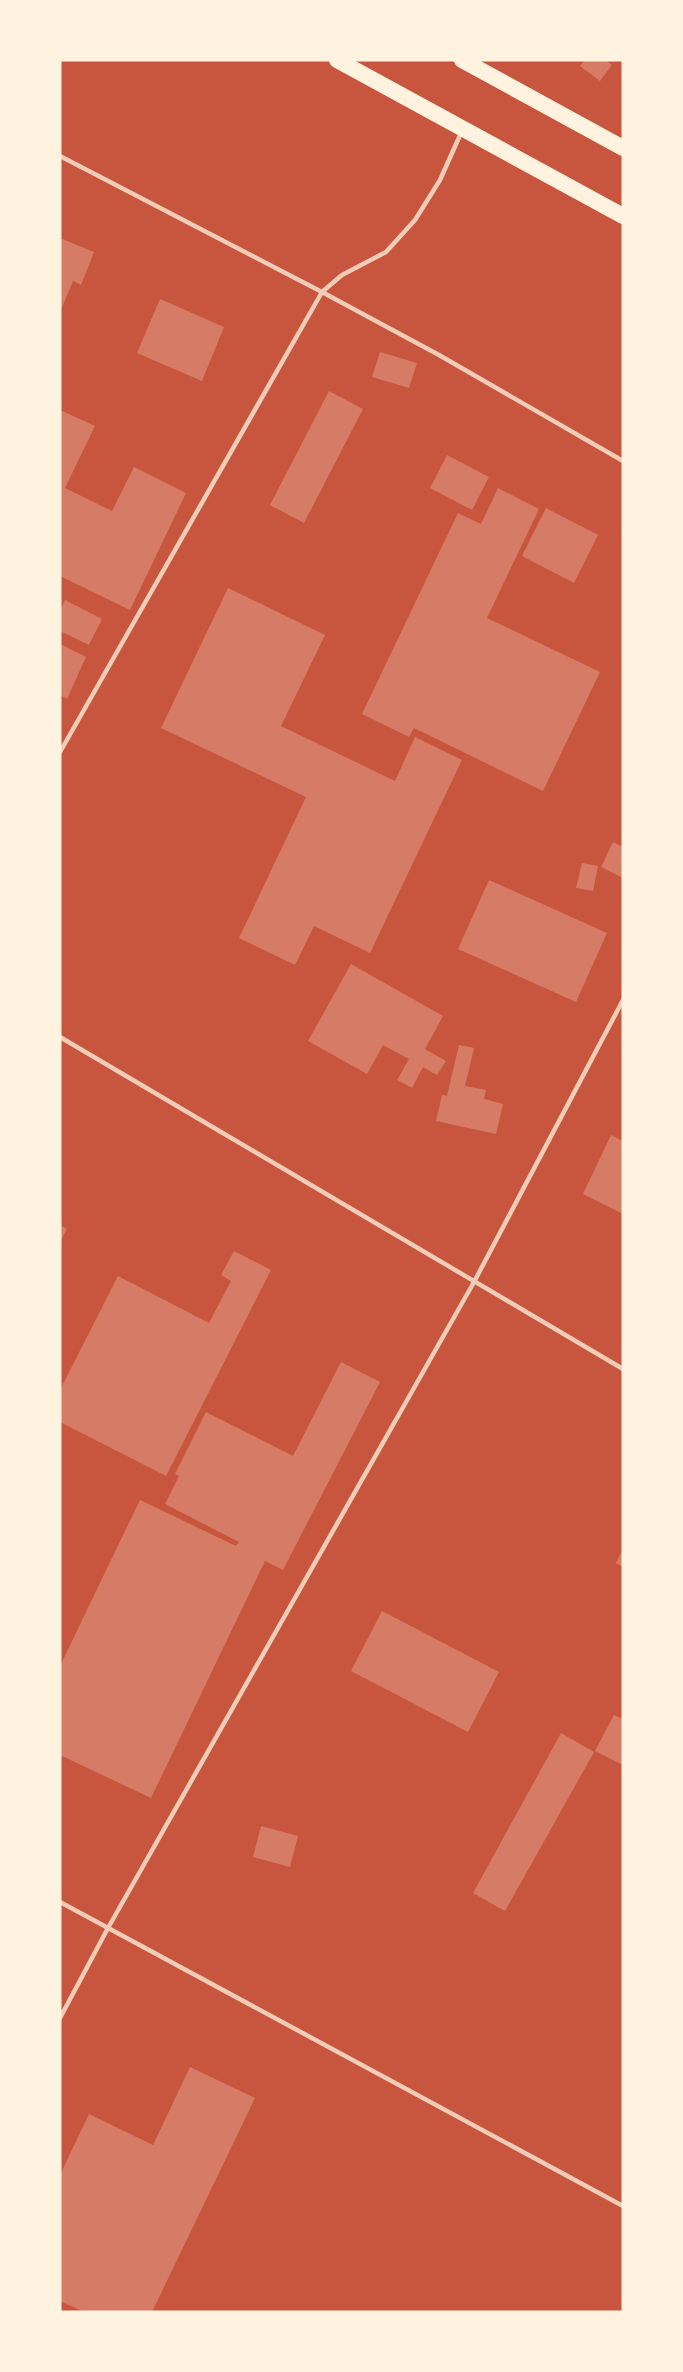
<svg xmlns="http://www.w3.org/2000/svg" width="683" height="2372" font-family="Roboto,sans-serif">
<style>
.building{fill:#d67c66}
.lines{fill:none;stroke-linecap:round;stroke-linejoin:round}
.service{stroke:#f1ccb7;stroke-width:4.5}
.trunk{stroke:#fff3e0;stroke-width:16}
</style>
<rect width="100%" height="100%" fill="#c8553d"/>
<path class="building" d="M 585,60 L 606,60 L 612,65 L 600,81 L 580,66 Z
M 60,238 L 94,252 L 81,285 L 73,281 L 60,312 Z
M 160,299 L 224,327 L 202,381 L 137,353 Z
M 380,352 L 417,363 L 409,388 L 372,377 Z
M 329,391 L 363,409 L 304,523 L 270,505 Z
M 60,410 L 95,426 L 65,488 L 112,511 L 134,467 L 186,493 L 130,610 L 60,576 Z
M 447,455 L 489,477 L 472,510 L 430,488 Z
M 498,488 L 539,509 L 487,618 L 600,672 L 543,791 L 414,728 L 409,737 L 362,714 L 458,513 L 481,524 Z
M 546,508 L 598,535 L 574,583 L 522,556 Z
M 228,588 L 325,635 L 281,726 L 395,781 L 415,737 L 462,760 L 370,953 L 314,926 L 295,965 L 239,938 L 306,797 L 161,728 Z
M 65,600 L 102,619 L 89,645 L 60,631 L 60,611 Z
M 60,644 L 86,657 L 67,699 L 60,695 Z
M 613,842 L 623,847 L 623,878 L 601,867 Z
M 582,863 L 598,866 L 593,891 L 576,888 Z
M 489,880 L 607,933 L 576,1002 L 458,949 Z
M 351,964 L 443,1016 L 425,1049 L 446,1061 L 437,1075 L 423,1067 L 412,1088 L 397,1080 L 409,1059 L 383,1045 L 367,1074 L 308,1041 Z
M 459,1045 L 474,1048 L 465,1086 L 486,1090 L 484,1099 L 503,1104 L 496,1134 L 436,1121 L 442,1095 L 447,1096 Z
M 611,1135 L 623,1141 L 623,1214 L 583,1194 Z
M 60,1225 L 67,1229 L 60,1242 Z
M 234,1251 L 271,1270 L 166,1476 L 60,1422 L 60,1390 L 118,1276 L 209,1323 L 231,1281 L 221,1275 Z
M 341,1362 L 380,1382 L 283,1570 L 265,1561 L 151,1798 L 60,1755 L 60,1666 L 140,1500 L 236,1546 L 239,1542 L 165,1504 L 179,1476 L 175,1474 L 206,1412 L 293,1456 Z
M 623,1549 L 623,1567 L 616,1563 Z
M 382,1611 L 499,1672 L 468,1732 L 351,1671 Z
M 614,1715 L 623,1719 L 623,1765 L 595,1751 Z
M 561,1733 L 594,1752 L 505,1911 L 473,1893 Z
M 261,1826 L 298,1836 L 290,1867 L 253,1857 Z
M 190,2067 L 255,2098 L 152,2312 L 84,2312 L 60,2301 L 60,2175 L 89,2114 L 153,2145 Z"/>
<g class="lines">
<path class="service" d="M 60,156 L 322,292 L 439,355 L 623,461
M 60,752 L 322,292 L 342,275 L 386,252 L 415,220 L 440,180 L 461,133
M 60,1037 L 623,1369
M 60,1902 L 623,2206
M 60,2018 L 108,1928 L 474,1282 L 623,1000"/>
<path class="trunk" d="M 337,60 L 623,216
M 462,60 L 623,148"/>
</g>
<rect width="683" height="2372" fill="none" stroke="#fff3e0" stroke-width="123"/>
</svg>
